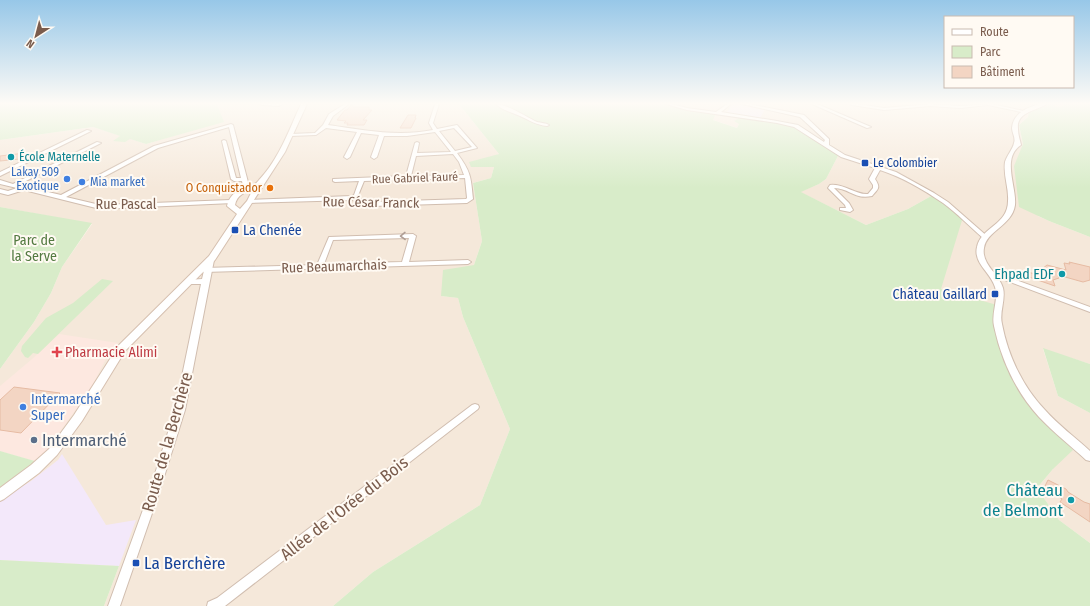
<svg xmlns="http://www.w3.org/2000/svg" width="1090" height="606" font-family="'Fira Sans Condensed',sans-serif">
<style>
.residential{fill:#f5e8da}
.commercial{fill:#fde8e0}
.education{fill:#f3e8fa}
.green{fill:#d8ecc9}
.building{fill:#f3d5c3;stroke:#e6bba3}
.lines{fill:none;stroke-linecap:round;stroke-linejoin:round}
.minor-casing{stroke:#d1beb0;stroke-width:2}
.tertiary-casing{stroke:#d1beb0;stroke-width:2}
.secondary-casing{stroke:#d6c0b0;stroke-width:2}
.minor{fill:#fff;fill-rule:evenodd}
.tertiary{fill:#fff;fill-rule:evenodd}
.secondary{fill:#fff;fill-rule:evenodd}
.oneway{stroke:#af9d94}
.culture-dot{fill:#0f9aa8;stroke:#fffaf3;stroke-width:1.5}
.transit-dot{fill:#1a4fb4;stroke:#fffaf3;stroke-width:1.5}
.shop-dot{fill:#3f7fe0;stroke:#fffaf3;stroke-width:1.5}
.food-dot{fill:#e8710a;stroke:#fffaf3;stroke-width:1.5}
.health-dot{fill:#e0444e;stroke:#fffaf3;stroke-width:1.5}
.service-dot{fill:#5c6f8a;stroke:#fffaf3;stroke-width:1.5}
.labels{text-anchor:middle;stroke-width:4;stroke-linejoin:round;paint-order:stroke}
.far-culture-label{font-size:12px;fill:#0d838f;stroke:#fffaf3;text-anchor:start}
.far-transit-label{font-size:12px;fill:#164399;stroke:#fffaf3;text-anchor:start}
.far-shop-label{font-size:12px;fill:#366cbe;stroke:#fffaf3;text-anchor:end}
.far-street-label{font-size:12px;fill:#7a5c4d;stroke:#fffaf3}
.far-food-label{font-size:12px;fill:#c56008;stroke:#fffaf3;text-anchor:end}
.street-label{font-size:14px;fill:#7a5c4d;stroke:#fffaf3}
.transit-label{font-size:14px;fill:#164399;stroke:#fffaf3;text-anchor:start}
.park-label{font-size:14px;fill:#537a41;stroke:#fffaf3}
.culture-label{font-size:14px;fill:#0d838f;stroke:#fffaf3;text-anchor:end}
.health-label{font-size:14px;fill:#be3a42;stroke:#fffaf3;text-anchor:start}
.shop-label{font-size:14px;fill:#366cbe;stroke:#fffaf3;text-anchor:start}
.near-service-label{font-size:17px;fill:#4e5e75;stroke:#fffaf3;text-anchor:start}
.near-street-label{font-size:17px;fill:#7a5c4d;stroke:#fffaf3}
.near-culture-label{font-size:17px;fill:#0d838f;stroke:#fffaf3;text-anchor:end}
.near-transit-label{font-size:17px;fill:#164399;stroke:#fffaf3;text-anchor:start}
</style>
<rect width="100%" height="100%" fill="#fdf6ec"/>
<path class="residential" d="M 217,104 L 459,104 L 499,154 L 471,167 L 494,167 L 491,178 L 473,183 L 482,241 L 474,265 L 441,296 L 458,298 L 463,317 L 510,429 L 480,505 L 373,572 L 333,606 L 104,606 L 119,566 L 0,560 L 0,489 L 38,462 L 0,451 L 0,369 L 34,322 L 51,293 L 62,267 L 92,224 L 0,207 L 0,140 L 93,127 L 146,144 L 223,121 Z
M 669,104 L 1090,104 L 1028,117 L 1019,125 L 1038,216 L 1049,221 L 1090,237 L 1090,364 L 1043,349 L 1058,396 L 1090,413 L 1090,543 L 1059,520 L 1037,488 L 1053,469 L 1044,415 L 941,289 L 933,195 L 908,209 L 866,225 L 800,192 L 819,184 L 826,179 L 839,154 L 739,124 L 737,128 L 705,117 L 710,113 L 687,109 Z"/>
<path class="commercial" d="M 59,334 L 118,343 L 110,351 L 90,390 L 38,462 L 0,451 L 0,386 L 32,359 Z"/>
<path class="education" d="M 733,104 L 738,104 L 765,109 L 760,118 L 727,112 Z
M 62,454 L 106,525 L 136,520 L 119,566 L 0,560 L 0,500 L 31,481 L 58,460 Z"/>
<path class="green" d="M 0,104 L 217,104 L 224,122 L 146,144 L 130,139 L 125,142 L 113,141 L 120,136 L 93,127 L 0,140 Z
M 459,104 L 665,104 L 685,110 L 712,114 L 715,115 L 713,120 L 737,128 L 739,124 L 734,121 L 739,118 L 791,125 L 839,154 L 826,179 L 819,184 L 801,192 L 866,225 L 908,209 L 933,195 L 963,217 L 941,289 L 997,305 L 996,315 L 1013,367 L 1044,415 L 1073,450 L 1053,469 L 1037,488 L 1059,520 L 1090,543 L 1090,606 L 333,606 L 373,572 L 480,505 L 510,429 L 463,317 L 458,298 L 441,296 L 443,270 L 474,265 L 482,241 L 473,183 L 491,178 L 494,167 L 471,167 L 469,162 L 499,154 Z
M 1052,104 L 1058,107 L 1069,104 L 1090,104 L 1090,237 L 1049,221 L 1019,207 L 1014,166 L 1023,144 L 1019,125 L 1028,117 L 1029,112 Z
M 0,207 L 92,223 L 62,267 L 51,293 L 34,322 L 0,369 Z
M 102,279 L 113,281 L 38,354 L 33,353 L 28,358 L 25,357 L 21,351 L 22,346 L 46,318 L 73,303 Z
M 1043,348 L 1090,364 L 1090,413 L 1058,396 Z
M 0,451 L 38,462 L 0,489 Z
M 0,560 L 119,566 L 104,606 L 0,606 Z"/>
<path class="building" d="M 352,104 L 353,107 L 369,107 L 369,110 L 372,110 L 363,120 L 367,120 L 364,125 L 347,125 L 348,123 L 344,123 L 346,121 L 337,120 L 345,110 L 347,110 Z
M 408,115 L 416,115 L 415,118 L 416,118 L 411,128 L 400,128 Z
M 25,153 L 20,159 L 0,161 L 0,156 Z
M 1069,262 L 1090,267 L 1090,280 L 1083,282 L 1058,275 L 1059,278 L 1053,280 L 1055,286 L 1026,276 L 1027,272 L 1044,276 L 1042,269 L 1047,265 L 1066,270 L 1064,263 L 1070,264 Z
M 14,387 L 60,393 L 21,433 L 0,430 L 0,400 Z
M 1048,480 L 1066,489 L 1068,492 L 1084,502 L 1090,504 L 1090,522 L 1060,502 L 1062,499 L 1045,486 Z"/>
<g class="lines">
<g class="minor-casing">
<path id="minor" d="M 260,104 L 282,104 L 279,106 L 262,105 Z
M 345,104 L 349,104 L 333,116 L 328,125 C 363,130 397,137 433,130 L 429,123 L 435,104 L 439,104 L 433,123 L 437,129 L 457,125 L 477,148 L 457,153 C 471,172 471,177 473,199 L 467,203 L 373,206 L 353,200 L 248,203 L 248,201 L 250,200 L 352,196 L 354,195 L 359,181 L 335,182 L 333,181 L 333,179 L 406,176 L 415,143 L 417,142 L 419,143 L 417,153 L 451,152 L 435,132 L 407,136 L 384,136 L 377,157 L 374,159 L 371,157 L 379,135 L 361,133 L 350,157 L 347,159 L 344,157 L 357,132 L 326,128 L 316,135 L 290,136 L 288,135 L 290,134 L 315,133 L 323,125 L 329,114 ZM 454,128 L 472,147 L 455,151 L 439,131 ZM 453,154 L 459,162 L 464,175 L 411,176 L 416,156 ZM 465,178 L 467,198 L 466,199 L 373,202 L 357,198 L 364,181 Z
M 496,104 C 505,103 528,118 537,122 C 541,123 546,123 549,125 L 547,126 C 536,125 529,120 520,116 C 511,112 502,110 496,104 Z
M 666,104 L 672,104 L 687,108 L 716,112 L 727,104 L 731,104 L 721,112 L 777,121 L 798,125 L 824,142 L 825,140 L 800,117 L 742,104 L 749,104 L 804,115 L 829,139 L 829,145 L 845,155 L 896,172 L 934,193 L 948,202 L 988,237 L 985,239 L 983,238 C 970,227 957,213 943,203 C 924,190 902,177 880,170 L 875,179 C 881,188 878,189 872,196 C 855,200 849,188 834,188 L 849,203 L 853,210 L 850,212 L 840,210 L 840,208 L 846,208 L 845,205 L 828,188 L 830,185 C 844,183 855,195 868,194 L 873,188 L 873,185 L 869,179 L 875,168 L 841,157 L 794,127 L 777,123 L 687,110 Z
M 812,104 L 817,104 L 871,127 L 867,128 Z
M 850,104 L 858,104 L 884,108 L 930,104 L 960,106 L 992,104 L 1028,112 L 1026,113 L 988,105 L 960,108 L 930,106 L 884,110 L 852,105 Z
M 231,124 L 233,125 L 249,186 L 252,189 L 251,190 L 247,190 L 243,186 L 242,181 L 234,181 L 231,179 L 222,141 L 224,140 L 226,141 L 236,178 L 241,178 L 229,127 L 158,148 L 66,197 L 100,205 L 231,200 L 233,201 L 233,203 L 100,209 L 24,190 L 8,195 L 0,193 L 0,189 L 8,191 L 17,188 L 0,184 L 0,180 L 13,184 L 97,142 L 101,143 L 18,185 L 61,195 L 154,146 Z
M 87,130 L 91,131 L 0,176 L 0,172 Z
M 413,234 L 416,236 L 409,262 L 468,260 L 471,262 L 468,264 L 204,272 L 201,270 L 204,268 L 317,265 L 329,237 ZM 409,238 L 402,262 L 324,264 L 333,240 Z
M 991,271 L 1090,307 L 1090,312 L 989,274 L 988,273 Z
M 475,404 L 478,405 L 479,407 L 478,409 L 225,606 L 207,606 L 208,602 L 217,598 L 472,405 Z"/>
</g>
<g class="tertiary-casing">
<path id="tertiary" d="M 1040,104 L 1047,104 C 1036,111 1016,112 1018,129 C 1018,135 1020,140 1021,145 C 1001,158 1017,187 1015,205 C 1012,226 986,231 984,248 C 981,264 999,274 1003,288 C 1006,300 999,312 1002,324 C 1008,356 1023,387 1045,410 C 1058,425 1075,437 1090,451 L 1090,461 L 1086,460 C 1071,446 1054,433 1039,417 C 1016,392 1001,359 994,326 C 991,313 999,299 995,287 C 991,273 973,263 977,247 C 981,227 1008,225 1008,201 C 1009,188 1003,175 1005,162 C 1007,155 1013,149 1014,143 C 1016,138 1012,133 1012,128 C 1013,113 1028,107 1040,104 Z
M 207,258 L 210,258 L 214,260 L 185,410 L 158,496 L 120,606 L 108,606 L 148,496 L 175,410 L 201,284 L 188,284 L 184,282 L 188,280 L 202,279 Z"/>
</g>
<g class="secondary-casing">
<path id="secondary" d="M 301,104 L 307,104 L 285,152 L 215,260 L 125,351 L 82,421 L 57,455 L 39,473 L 4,499 L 0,501 L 0,488 L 31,465 L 49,449 L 74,415 L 119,345 L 209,256 L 237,214 L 227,206 C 232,185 249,193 259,180 C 279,159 289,130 301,104 ZM 253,189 L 247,201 L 240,209 L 235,205 C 237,195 244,193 253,189 Z"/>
</g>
<use href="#minor" class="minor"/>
<use href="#tertiary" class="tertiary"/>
<use href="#secondary" class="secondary"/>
</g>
<defs><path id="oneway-chevron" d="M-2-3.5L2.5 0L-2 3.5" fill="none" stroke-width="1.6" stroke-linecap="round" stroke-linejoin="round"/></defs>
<use class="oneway" href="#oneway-chevron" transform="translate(403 236) rotate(179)"/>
<linearGradient id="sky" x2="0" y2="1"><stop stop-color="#97c7e8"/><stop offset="0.55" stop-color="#fefbf6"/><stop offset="1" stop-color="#fefbf6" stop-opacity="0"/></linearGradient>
<rect width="1090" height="188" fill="url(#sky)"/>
<g class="culture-dot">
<circle cx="11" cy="157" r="4"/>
<circle cx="1062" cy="274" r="4"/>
<circle cx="1071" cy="500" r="4"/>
</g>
<g class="transit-dot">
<rect x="861" y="159" width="8" height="8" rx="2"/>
<rect x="231" y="226" width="8" height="8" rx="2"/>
<rect x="991" y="290" width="8" height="8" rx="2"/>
<rect x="132" y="559" width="8" height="8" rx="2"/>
</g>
<g class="shop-dot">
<circle cx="67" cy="179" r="4"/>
<circle cx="82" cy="182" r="4"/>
<circle cx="23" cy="407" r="4"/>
</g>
<circle class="food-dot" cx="270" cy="188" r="4"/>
<path class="health-dot" d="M55 346h4v4h4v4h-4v4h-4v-4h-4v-4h4z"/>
<circle class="service-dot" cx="34" cy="440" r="4"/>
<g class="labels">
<g class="far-culture-label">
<text x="19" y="161">École Maternelle</text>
</g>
<g class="far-transit-label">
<text x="873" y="167">Le Colombier</text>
</g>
<g class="far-shop-label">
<text x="59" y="176">Lakay 509<tspan x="59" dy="14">Exotique</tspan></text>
<text x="90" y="186" text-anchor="start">Mia market</text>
</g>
<g class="far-street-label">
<text transform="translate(415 178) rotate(-2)" y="4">Rue Gabriel Fauré</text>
</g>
<g class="far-food-label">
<text x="262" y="192">O Conquistador</text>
</g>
<g class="street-label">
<text transform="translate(371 202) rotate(1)" y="5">Rue César Franck</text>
<text x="126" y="209">Rue Pascal</text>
<text transform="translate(334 266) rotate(-2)" y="5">Rue Beaumarchais</text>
</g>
<g class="transit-label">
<text x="243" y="235">La Chenée</text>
<text x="987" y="299" text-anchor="end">Château Gaillard</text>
</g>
<g class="park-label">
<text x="34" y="245">Parc de<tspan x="34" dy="16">la Serve</tspan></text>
</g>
<g class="culture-label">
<text x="1054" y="279">Ehpad EDF</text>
</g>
<g class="health-label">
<text x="65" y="357">Pharmacie Alimi</text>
</g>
<g class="shop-label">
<text x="31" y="404">Intermarché<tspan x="31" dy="16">Super</tspan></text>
</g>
<g class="near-service-label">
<text x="42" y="446">Intermarché</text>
</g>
<g class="near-street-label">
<text transform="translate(167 442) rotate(-74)" y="6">Route de la Berchère</text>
<text transform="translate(344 508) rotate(-38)" y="6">Allée de l'Orée du Bois</text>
</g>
<g class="near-culture-label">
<text x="1063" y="496">Château<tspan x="1063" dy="20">de Belmont</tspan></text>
</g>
<g class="near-transit-label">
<text x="144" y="569">La Berchère</text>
</g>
</g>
<rect x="944" y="16" width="130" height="72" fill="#fffaf3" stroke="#cabbb1"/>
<rect x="952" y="29" width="20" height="6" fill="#ffffff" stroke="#cabbb1"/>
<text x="980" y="36" font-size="12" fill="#7a5c4d">Route</text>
<rect x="952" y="46" width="20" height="12" fill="#d8ecc9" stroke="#cabbb1"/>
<text x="980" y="56" font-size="12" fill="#7a5c4d">Parc</text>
<rect x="952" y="66" width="20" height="12" fill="#f3d5c3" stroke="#cabbb1"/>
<text x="980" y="76" font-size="12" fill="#7a5c4d">Bâtiment</text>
<g transform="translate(36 36) rotate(216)" stroke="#fffaf3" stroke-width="3" paint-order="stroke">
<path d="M0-3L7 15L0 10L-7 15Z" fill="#7a5c4d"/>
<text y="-6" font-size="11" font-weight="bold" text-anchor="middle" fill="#7a5c4d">N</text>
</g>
</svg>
